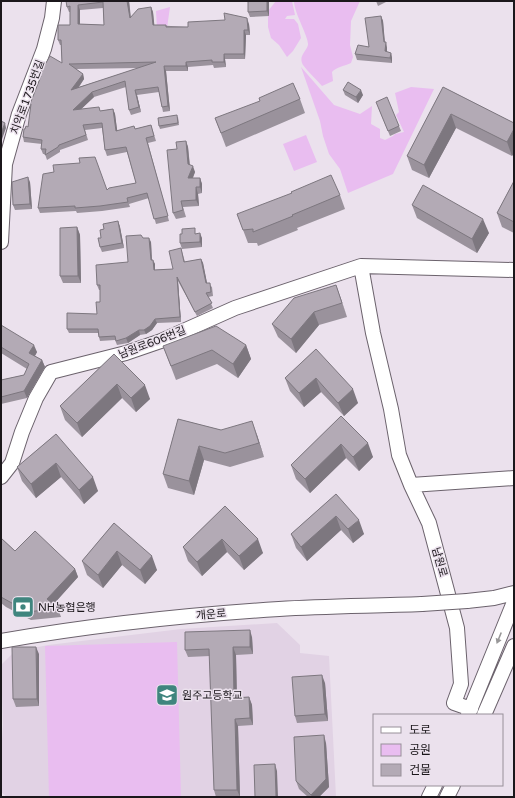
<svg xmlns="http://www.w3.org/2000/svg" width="515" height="798" font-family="'Varela Round','Noto Sans KR',sans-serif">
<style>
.built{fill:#e1d2e4}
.green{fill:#e9bdf0}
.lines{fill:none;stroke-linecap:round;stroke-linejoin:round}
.minor-casing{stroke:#6b626c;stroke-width:16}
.minor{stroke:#fff;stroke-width:14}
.minor-bridge-casing{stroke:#6b626c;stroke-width:16;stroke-linecap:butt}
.minor-bridge{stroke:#fff;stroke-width:14}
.wall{fill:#9a929c;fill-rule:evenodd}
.shaded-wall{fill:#7d777f}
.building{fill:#b3aab5;stroke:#7d777f;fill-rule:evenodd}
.oneway{fill:#989798}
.labels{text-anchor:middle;stroke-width:3;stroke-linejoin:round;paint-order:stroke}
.street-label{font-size:11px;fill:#1b171b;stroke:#ebe1ed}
.poi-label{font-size:11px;fill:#1b171b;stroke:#ebe1ed;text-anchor:start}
</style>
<rect width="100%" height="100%" fill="#ebe1ed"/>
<path class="built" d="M 277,623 L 300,645 L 300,653 L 329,656 L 336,797 L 7,797 L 1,792 L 1,752 L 3,725 L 1,665 L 14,652 L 48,645 L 181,629 Z"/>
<path class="green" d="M 276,1 L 292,1 L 295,15 L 287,16 L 285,19 L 294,19 L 298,24 L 301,38 L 293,51 L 287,57 L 279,45 L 271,38 L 268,27 L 268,11 Z
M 294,1 L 360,1 L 351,21 L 350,45 L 353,57 L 351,63 C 345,66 336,67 332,72 L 333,81 L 322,86 C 316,79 308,72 303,65 C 298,56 306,52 308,45 C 309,37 294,13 294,1 Z
M 170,7 L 167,28 L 157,29 L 156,11 Z
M 301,67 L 334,105 L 360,114 L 372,106 L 371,124 L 380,129 L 380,138 L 385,140 L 393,136 L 395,134 L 404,132 L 396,115 L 399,112 L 395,93 L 411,87 L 434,89 L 393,174 L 348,193 L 340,169 L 329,154 L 323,136 L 320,121 Z
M 306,135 L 317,162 L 294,171 L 283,144 Z
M 177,642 L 181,797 L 49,797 L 45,646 Z"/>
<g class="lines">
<g class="minor-casing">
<path id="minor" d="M 1,242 L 5,164 L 19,114 L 44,49 L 52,18 L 54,1
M 361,266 L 373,333 L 391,409 L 399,455 L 411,485 L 429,523 L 457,628 L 461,684 L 454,703 L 471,709
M 1,477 L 12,463 L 22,432 L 36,398 L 51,372 L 126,353 L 161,341 L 235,308 L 361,266 L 514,270
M 411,485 L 514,478
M 467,601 L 494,598 L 514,593
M 1,641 C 93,625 185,615 279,609 C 326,606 374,606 422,604
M 468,715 L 514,602
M 484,715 L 514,646
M 429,797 L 435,785
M 447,797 L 453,785"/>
</g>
<use href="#minor" class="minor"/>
<g class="minor-bridge-casing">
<path id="minor-bridge" d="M 422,604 L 467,601"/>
</g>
<use href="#minor-bridge" class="minor-bridge"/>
</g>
<path class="wall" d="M 66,1 L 129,1 L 131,17 L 151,7 L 153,12 L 154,25 L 188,27 L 249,24 L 250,35 L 246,35 L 245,59 L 225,59 L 226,67 L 214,68 L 213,65 L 188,67 L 188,71 L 166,71 L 170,111 L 163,112 L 159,92 L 137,95 L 141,112 L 131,115 L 129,110 L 126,87 L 94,97 L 81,109 L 100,111 L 113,109 L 115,114 L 117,131 L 135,129 L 151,125 L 156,141 L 148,143 L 169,221 L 156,224 L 149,198 L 129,204 L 130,207 L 102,211 L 77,213 L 76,211 L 40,213 L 38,208 L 136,183 L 127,152 L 107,156 L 105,150 L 102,128 L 85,130 L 88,140 L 60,150 L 60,152 L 47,160 L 45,154 L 43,154 L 41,149 L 42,144 L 24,142 L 23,137 L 25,129 L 28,127 L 31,107 L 30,104 L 40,78 L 39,75 L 62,63 L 61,45 L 60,45 L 58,40 L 70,25 L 70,12 L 69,12 L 67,7 ZM 103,8 L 104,25 L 80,24 L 80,10 ZM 139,68 L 79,87 L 84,79 L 83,74 L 76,69 Z
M 269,1 L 269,16 L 250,17 L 248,12 Z
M 376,1 L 388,1 L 378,6 Z
M 381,16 L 383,21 L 385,42 L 387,48 L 387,52 L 391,53 L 392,58 L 392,63 L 357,60 L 355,54 L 369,47 Z
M 443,87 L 514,123 L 514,153 L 512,156 L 456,128 L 429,178 L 412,170 L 407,156 Z
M 343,90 L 363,95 L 358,103 L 345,95 Z
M 300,99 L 305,113 L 226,147 L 215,118 Z
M 378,107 L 399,126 L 401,131 L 390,136 Z
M 178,117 L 179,125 L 160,129 L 159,126 Z
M 186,141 L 188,147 L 190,165 L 195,172 L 193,178 L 200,178 L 202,184 L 202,193 L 198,194 L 199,206 L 183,207 L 186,217 L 176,219 L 173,213 L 177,149 Z
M 514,181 L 514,233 L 502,227 L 497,213 Z
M 30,182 L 32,209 L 15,210 L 13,205 Z
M 340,195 L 345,209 L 297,228 L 298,230 L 258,246 L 257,243 L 248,243 L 237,214 Z
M 412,205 L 489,233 L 477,253 L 417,218 Z
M 118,221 L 120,227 L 124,248 L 102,252 L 100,247 L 101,238 L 104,229 Z
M 77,227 L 80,235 L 81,283 L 63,283 L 60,276 Z
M 197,234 L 202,238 L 202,247 L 182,249 L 180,243 Z
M 143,238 L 151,242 L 152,260 L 155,264 L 155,270 L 173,269 L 181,248 L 185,262 L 201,259 L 203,263 L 207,283 L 212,287 L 213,296 L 208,297 L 213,308 L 197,316 L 178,281 L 181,322 L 157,323 L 152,330 L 146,334 L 140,335 L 128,343 L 117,345 L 115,340 L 100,341 L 98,333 L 69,333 L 67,329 L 97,314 L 100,302 L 100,290 L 99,290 L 97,285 L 128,262 Z
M 336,285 L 347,317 L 319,325 L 296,353 L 278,337 L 272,324 Z
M 1,325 L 37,352 L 35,356 L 42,360 L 45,367 L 27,398 L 1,404 L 1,380 L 24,375 L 27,369 L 1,353 Z
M 246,345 L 251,359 L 238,378 L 217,364 L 176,380 L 163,346 Z
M 316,349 L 358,403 L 344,416 L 321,392 L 304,407 L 290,391 L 285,378 Z
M 114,354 L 150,399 L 136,412 L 122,398 L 82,437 L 65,420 L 60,406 Z
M 341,416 L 373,457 L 359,471 L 346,458 L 310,493 L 296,479 L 291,465 Z
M 178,419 L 221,430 L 257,435 L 264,457 L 230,467 L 204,460 L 194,495 L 168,488 L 163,474 Z
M 56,434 L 98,491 L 84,504 L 61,477 L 36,498 L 22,481 L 17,467 Z
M 336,494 L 364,534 L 353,543 L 341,530 L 307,561 L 296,548 L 291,534 Z
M 225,506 L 263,553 L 244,570 L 227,552 L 202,576 L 188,561 L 183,547 Z
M 114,523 L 157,570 L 145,584 L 122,565 L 103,588 L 87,575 L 82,561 Z
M 1,538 L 15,551 L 75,569 L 78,577 L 53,605 L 58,608 L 61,617 L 31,620 L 6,607 L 1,603 Z
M 252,637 L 253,654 L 236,655 L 237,697 L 249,697 L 252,705 L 253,725 L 238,726 L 240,797 L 216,797 L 214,790 L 210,656 L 188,657 L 185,650 Z
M 39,654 L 39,706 L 16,707 L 13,699 Z
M 325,683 L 328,721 L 297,723 L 295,716 Z
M 326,743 L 329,787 L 319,797 L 308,797 L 299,789 L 296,781 Z"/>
<path class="shaded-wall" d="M 127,1 L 129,1 L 131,23 L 130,18 Z
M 267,1 L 269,1 L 269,16 L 267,11 Z
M 78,5 L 80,10 L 80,29 L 78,24 Z
M 151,7 L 153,12 L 155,31 L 153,25 Z
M 381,16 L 383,21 L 385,46 L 386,42 L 387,48 L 387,56 L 385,51 Z
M 247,18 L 249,24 L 250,35 L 248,30 Z
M 244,30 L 246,35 L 245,59 L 244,54 Z
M 391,53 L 392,58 L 392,63 L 390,58 Z
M 224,54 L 225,59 L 226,67 L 224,62 Z
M 186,62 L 188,67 L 188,71 L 186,66 Z
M 164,66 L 166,71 L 170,111 L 168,106 Z
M 83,74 L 84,79 L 73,95 L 71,90 Z
M 135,90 L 137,95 L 141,112 L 139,107 Z
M 361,90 L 363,95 L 358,103 L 356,97 Z
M 92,92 L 94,97 L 75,115 L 73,110 Z
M 113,109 L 115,114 L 118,136 L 116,131 Z
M 451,114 L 456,128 L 429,178 L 424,165 Z
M 5,123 L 6,128 L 1,142 L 1,133 Z
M 514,129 L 514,153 L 512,156 L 507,142 Z
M 186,141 L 188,147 L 190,170 L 188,164 Z
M 193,166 L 195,172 L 190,184 L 188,178 Z
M 28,177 L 30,182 L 32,209 L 30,204 Z
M 200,178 L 202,184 L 202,193 L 200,187 Z
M 196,187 L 198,194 L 199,206 L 196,200 Z
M 483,219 L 489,233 L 477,253 L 472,239 Z
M 118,221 L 120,227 L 124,248 L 122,243 Z
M 77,227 L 80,235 L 81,283 L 78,276 Z
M 200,233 L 202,238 L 202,247 L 200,242 Z
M 149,238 L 151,242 L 152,264 L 151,260 Z
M 201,259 L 203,263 L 208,288 L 206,283 Z
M 153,260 L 155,264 L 155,275 L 154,270 Z
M 177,277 L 178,281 L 181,322 L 180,317 Z
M 336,285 L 341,299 L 347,317 L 342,303 Z
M 314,312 L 319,325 L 296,353 L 291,339 Z
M 155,319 L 157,323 L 152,330 L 146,334 L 144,330 Z
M 139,330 L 140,335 L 128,343 L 126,338 Z
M 34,345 L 37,352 L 32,361 L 29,353 Z
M 246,345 L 251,359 L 238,378 L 233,364 Z
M 42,360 L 45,367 L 27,398 L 24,391 Z
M 316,378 L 321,392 L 304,407 L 299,393 Z
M 117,384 L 122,398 L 82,437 L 77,423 Z
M 145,385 L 150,399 L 136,412 L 131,398 Z
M 353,389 L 358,403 L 344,416 L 338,403 Z
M 252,421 L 257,435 L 264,457 L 259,443 Z
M 368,443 L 373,457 L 359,471 L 353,457 Z
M 341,444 L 346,458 L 310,493 L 305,479 Z
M 199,446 L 204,460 L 194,495 L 189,481 Z
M 56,463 L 61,477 L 36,498 L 31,484 Z
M 93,477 L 98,491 L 84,504 L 79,490 Z
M 336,516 L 341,530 L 307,561 L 301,547 Z
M 359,520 L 364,534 L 353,543 L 348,529 Z
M 222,539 L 227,552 L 202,576 L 197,562 Z
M 258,539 L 263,553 L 244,570 L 239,556 Z
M 117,551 L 122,565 L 103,588 L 98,575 Z
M 152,556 L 157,570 L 145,584 L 140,570 Z
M 75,569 L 78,577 L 50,608 L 47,599 Z
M 250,630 L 252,637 L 253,654 L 250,647 Z
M 36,647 L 39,654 L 39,706 L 37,699 Z
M 233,647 L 236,655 L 237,705 L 234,698 Z
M 322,675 L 325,683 L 328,721 L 325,714 Z
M 249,697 L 252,705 L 253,725 L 250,718 Z
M 235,719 L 238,726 L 240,797 L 237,790 Z
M 324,735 L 326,743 L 329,787 L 319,797 L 312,797 L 311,795 Z
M 275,764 L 277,771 L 278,797 L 276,797 Z"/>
<path class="building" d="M 66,1 L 127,1 L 130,18 L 138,9 L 151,7 L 153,25 L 166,25 L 166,27 L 188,27 L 188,22 L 225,20 L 224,13 L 247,18 L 248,30 L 244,30 L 244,54 L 224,54 L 224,62 L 212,62 L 212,60 L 186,62 L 186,66 L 164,66 L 168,106 L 162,107 L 158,87 L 135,90 L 139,107 L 129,110 L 125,81 L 92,92 L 73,110 L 99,107 L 100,111 L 113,109 L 116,131 L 134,126 L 135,129 L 151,125 L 154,136 L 146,138 L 168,216 L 154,219 L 147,193 L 127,198 L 128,202 L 100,206 L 75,208 L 75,206 L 38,208 L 43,174 L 54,172 L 53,165 L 80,163 L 79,158 L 95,157 L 107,190 L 109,188 L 136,183 L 126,147 L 105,150 L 102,123 L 83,125 L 86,135 L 59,145 L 58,147 L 45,155 L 46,149 L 41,149 L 42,140 L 23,137 L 24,129 L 25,129 L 26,126 L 28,127 L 31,104 L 30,104 L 41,76 L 39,75 L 40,73 L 50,56 L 62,63 L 61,40 L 58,40 L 58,25 L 70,25 L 70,6 L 67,7 ZM 103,2 L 104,25 L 78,24 L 78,5 ZM 156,62 L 71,90 L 83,74 L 69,64 Z
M 248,1 L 267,1 L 267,11 L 248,12 Z
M 381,16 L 384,42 L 386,42 L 385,51 L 391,53 L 390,58 L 355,54 L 358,45 L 369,47 L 365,18 Z
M 348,82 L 361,90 L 356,97 L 343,90 Z
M 293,83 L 300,99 L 221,133 L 215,118 L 260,101 L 259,98 Z
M 443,87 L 514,123 L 514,129 L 507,142 L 451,114 L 424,165 L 407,156 Z
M 387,97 L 399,126 L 388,131 L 376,102 Z
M 177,115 L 178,123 L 159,126 L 158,118 Z
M 1,121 L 5,123 L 1,133 Z
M 186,141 L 188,164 L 193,166 L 188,178 L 200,178 L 200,187 L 196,187 L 196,200 L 181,201 L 183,210 L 173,213 L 167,150 L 177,149 L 176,142 Z
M 331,175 L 340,195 L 292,215 L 293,216 L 253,232 L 253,229 L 243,230 L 237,214 L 292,193 L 291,192 Z
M 28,177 L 30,204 L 13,205 L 12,182 Z
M 514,181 L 514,222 L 497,213 Z
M 423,185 L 483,219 L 472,239 L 412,205 Z
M 118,221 L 122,243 L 100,247 L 98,238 L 101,238 L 100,230 L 104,229 L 103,224 Z
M 77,227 L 78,276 L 60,276 L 60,228 Z
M 195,228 L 195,234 L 200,233 L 200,242 L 180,243 L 180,234 L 182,234 L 182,229 Z
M 141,235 L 143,238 L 149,238 L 151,260 L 153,260 L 154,270 L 173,269 L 169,251 L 181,248 L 184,262 L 201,259 L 206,283 L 210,283 L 211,292 L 206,293 L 212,303 L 195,312 L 177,277 L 180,317 L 155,319 L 150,326 L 144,330 L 139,330 L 126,338 L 116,341 L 115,336 L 99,337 L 98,329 L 67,329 L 67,313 L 97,314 L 96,302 L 100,302 L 100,285 L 97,285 L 96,265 L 128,262 L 126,236 Z
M 336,285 L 342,303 L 314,312 L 291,339 L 272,324 L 294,298 Z
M 1,325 L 34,345 L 29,353 L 42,360 L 24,391 L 1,397 L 1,380 L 24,375 L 29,364 L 1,347 Z
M 216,326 L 246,345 L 233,364 L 212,350 L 171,366 L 163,346 Z
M 316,349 L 353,389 L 338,403 L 316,378 L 299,393 L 285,378 Z
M 114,354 L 145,385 L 131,398 L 117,384 L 77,423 L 60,406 Z
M 341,416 L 368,443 L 353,457 L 341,444 L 305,479 L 291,465 Z
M 178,419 L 221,430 L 252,421 L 259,443 L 225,453 L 199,446 L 189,481 L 163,474 Z
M 56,434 L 93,477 L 79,490 L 56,463 L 31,484 L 17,467 Z
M 336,494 L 359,520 L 348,529 L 336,516 L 301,547 L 291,534 Z
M 225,506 L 258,539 L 239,556 L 222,539 L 197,562 L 183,547 Z
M 114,523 L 152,556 L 140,570 L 117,551 L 98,575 L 82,561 Z
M 35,531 L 75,569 L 47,599 L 58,608 L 28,612 L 1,597 L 1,538 L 15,551 Z
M 250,630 L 250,647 L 233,647 L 234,698 L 249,697 L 250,718 L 235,719 L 237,790 L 214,790 L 209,649 L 185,650 L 185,632 Z
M 12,647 L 36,647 L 37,699 L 13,699 Z
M 322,675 L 325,714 L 295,716 L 292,677 Z
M 324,735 L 326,779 L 311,795 L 296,781 L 294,737 Z
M 275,764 L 276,797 L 255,797 L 254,765 Z"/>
<defs><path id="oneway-solid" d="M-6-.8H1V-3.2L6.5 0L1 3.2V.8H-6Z"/></defs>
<use class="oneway" href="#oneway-solid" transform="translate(499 638) rotate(112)"/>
<defs>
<g id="bank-square" transform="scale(1.15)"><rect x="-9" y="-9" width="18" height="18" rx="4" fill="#3f857e" stroke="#ebe1ed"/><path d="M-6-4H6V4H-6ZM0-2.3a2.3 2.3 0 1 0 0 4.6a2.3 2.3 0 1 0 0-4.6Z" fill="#fff"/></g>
<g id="school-square" transform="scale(1.15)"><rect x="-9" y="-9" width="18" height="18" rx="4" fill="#3f857e" stroke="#ebe1ed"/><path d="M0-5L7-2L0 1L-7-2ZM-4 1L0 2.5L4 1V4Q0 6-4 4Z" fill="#fff"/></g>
</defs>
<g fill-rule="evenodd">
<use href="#bank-square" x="23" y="607"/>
<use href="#school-square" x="167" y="695"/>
</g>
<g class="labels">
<g class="street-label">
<text transform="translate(27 97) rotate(-70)" y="4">치악로1735번길</text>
<text transform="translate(152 342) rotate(-21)" y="4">남원로606번길</text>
<text transform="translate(440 562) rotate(74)" y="4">남원로</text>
<text transform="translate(211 614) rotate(-5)" y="4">개운로</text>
</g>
<g class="poi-label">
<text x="38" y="611">NH농협은행</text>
<text x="182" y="699">원주고등학교</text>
</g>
</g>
<rect width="515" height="798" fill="none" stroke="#1b171b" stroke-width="4"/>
<rect x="373" y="714" width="130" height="72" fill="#ebe1ed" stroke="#989099"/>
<rect x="381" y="727" width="20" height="6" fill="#ffffff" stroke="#989099"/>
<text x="409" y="734" font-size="12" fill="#1b171b">도로</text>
<rect x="381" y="744" width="20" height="12" fill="#e9bdf0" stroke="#989099"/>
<text x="409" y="754" font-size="12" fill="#1b171b">공원</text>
<rect x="381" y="764" width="20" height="12" fill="#b3aab5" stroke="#989099"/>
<text x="409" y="774" font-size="12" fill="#1b171b">건물</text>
</svg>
